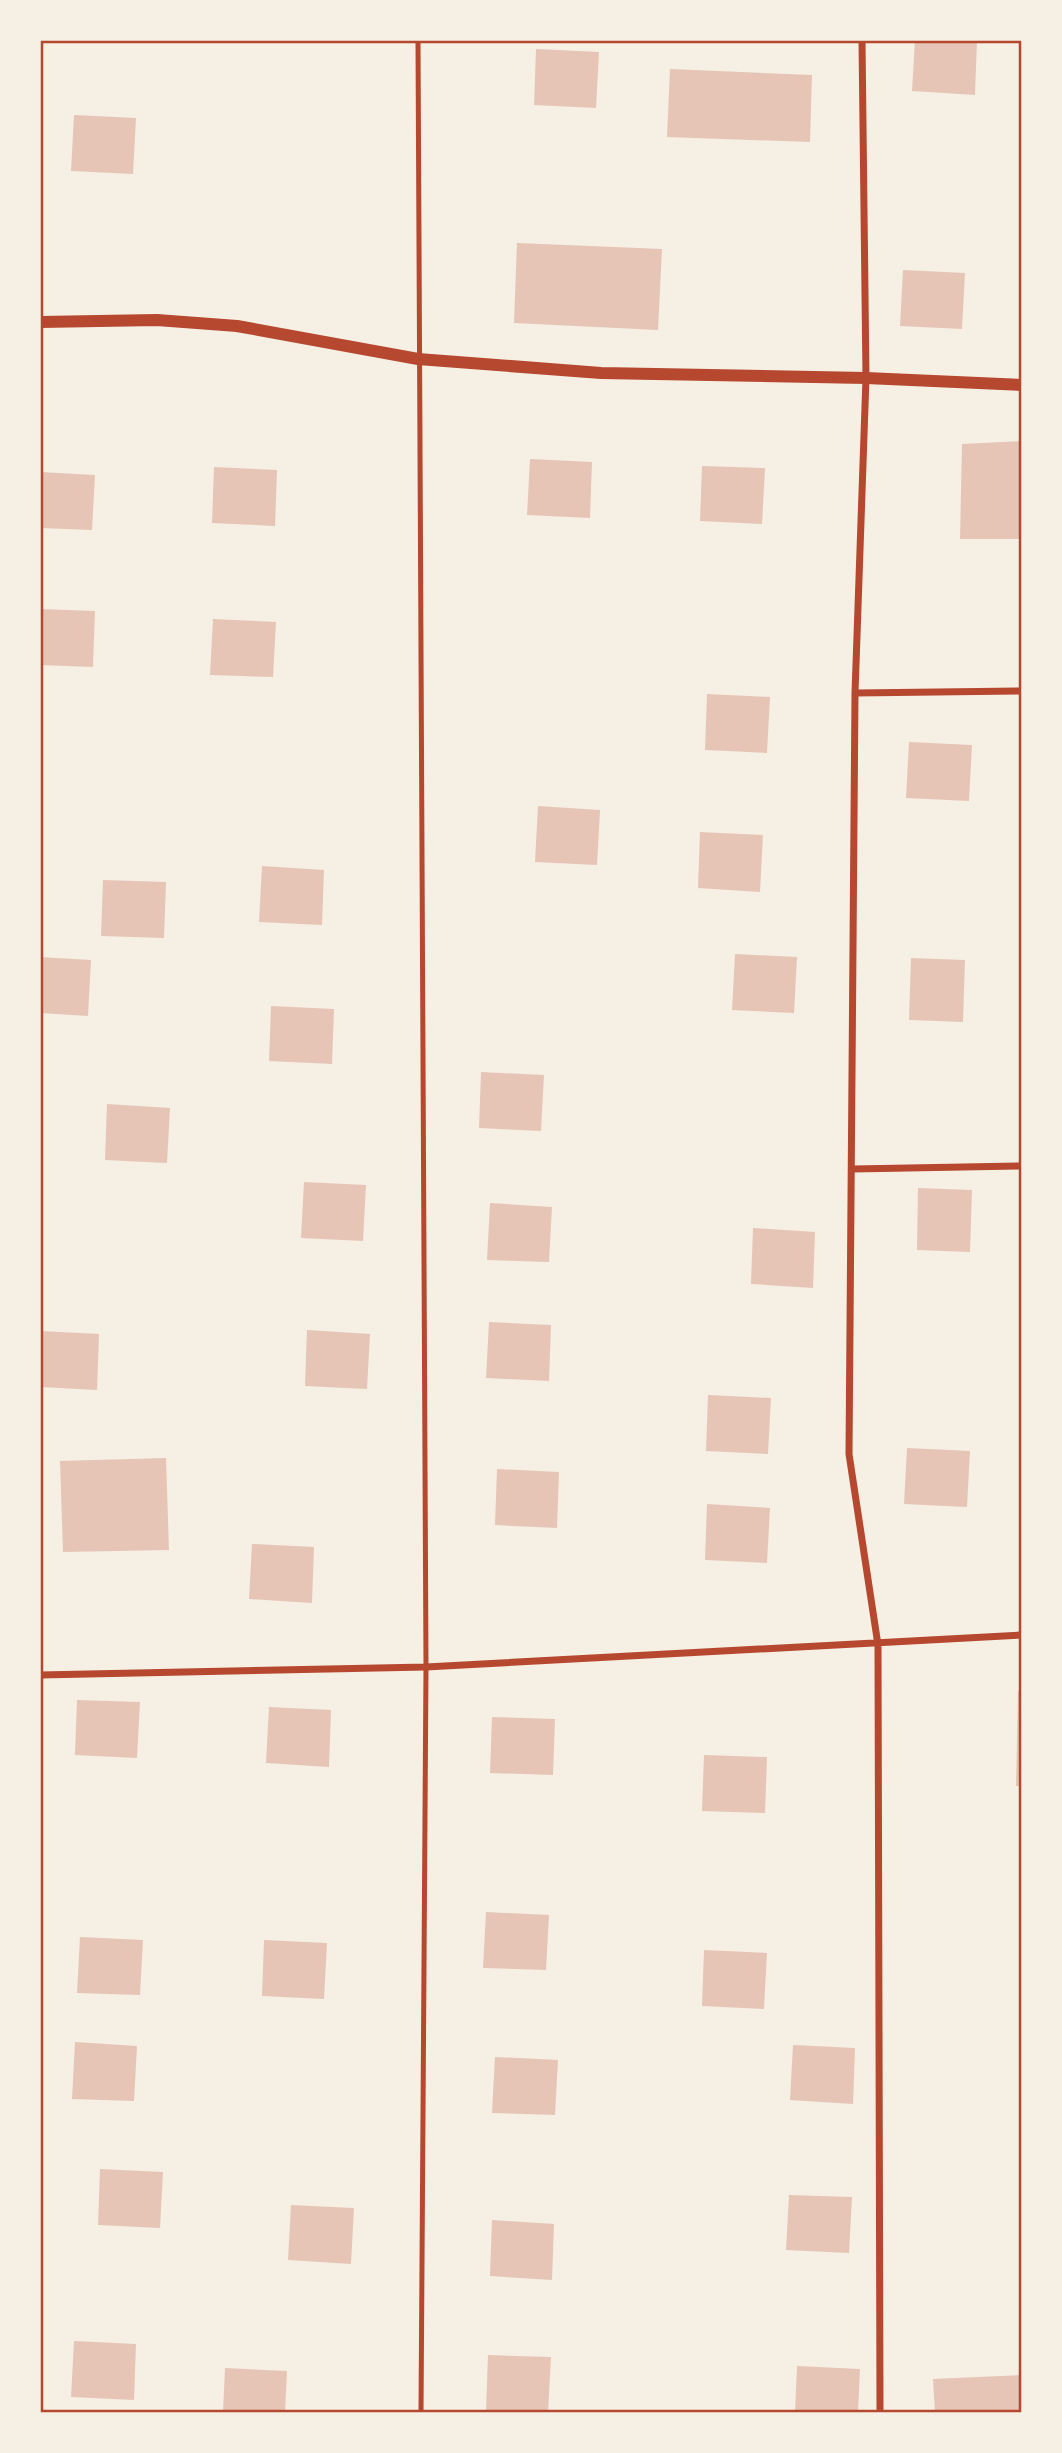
<svg xmlns="http://www.w3.org/2000/svg" width="1062" height="2453" font-family="'PT Sans Narrow',sans-serif">
<style>
.building{fill:#e6c5b7}
.lines{fill:none;stroke-linecap:round;stroke-linejoin:round}
.service{stroke:#b5482f;stroke-width:5}
.minor{stroke:#b5482f;stroke-width:7}
.tertiary{stroke:#b5482f;stroke-width:12}
.neatline{fill:none;stroke:#b5482f;stroke-width:2.5}
</style>
<rect width="100%" height="100%" fill="#f6efe4"/>
<path class="building" d="M 915,40 L 977,40 L 975,95 L 912,91 Z
M 536,49 L 599,52 L 596,108 L 534,105 Z
M 670,69 L 812,75 L 810,142 L 667,137 Z
M 74,115 L 136,118 L 133,174 L 71,171 Z
M 517,243 L 662,249 L 658,330 L 514,323 Z
M 903,270 L 965,273 L 962,329 L 900,326 Z
M 1022,441 L 1022,539 L 960,539 L 962,444 Z
M 530,459 L 592,462 L 590,518 L 527,515 Z
M 702,466 L 765,468 L 762,524 L 700,521 Z
M 214,467 L 277,470 L 275,526 L 212,523 Z
M 40,472 L 95,475 L 92,530 L 40,528 Z
M 40,609 L 95,611 L 93,667 L 40,665 Z
M 213,619 L 276,622 L 273,677 L 210,675 Z
M 707,694 L 770,697 L 767,753 L 705,750 Z
M 909,742 L 972,745 L 969,801 L 906,798 Z
M 538,806 L 600,810 L 597,865 L 535,862 Z
M 700,832 L 763,835 L 760,892 L 698,888 Z
M 262,866 L 324,870 L 322,925 L 259,922 Z
M 103,880 L 166,882 L 164,938 L 101,936 Z
M 735,954 L 797,957 L 794,1013 L 732,1010 Z
M 40,957 L 91,960 L 88,1016 L 40,1013 Z
M 911,958 L 965,960 L 963,1022 L 909,1020 Z
M 271,1006 L 334,1009 L 332,1064 L 269,1061 Z
M 481,1072 L 544,1075 L 541,1131 L 479,1128 Z
M 107,1104 L 170,1108 L 167,1163 L 105,1160 Z
M 304,1182 L 366,1185 L 363,1241 L 301,1238 Z
M 918,1188 L 972,1190 L 970,1252 L 917,1250 Z
M 490,1203 L 552,1207 L 549,1262 L 487,1260 Z
M 753,1228 L 815,1232 L 813,1288 L 751,1284 Z
M 489,1322 L 551,1325 L 549,1381 L 486,1378 Z
M 307,1330 L 370,1334 L 367,1389 L 305,1386 Z
M 40,1331 L 99,1334 L 97,1390 L 40,1387 Z
M 708,1395 L 771,1398 L 768,1454 L 706,1451 Z
M 907,1448 L 970,1451 L 967,1507 L 904,1504 Z
M 166,1458 L 169,1550 L 63,1552 L 60,1461 Z
M 497,1469 L 559,1472 L 557,1528 L 495,1525 Z
M 707,1504 L 770,1508 L 767,1563 L 705,1560 Z
M 252,1544 L 314,1547 L 312,1603 L 249,1599 Z
M 1018,1691 L 1022,1691 L 1022,1786 L 1016,1786 Z
M 77,1700 L 140,1702 L 137,1758 L 75,1755 Z
M 269,1707 L 331,1710 L 329,1767 L 266,1763 Z
M 492,1717 L 555,1719 L 553,1775 L 490,1773 Z
M 704,1755 L 767,1757 L 765,1813 L 702,1811 Z
M 486,1912 L 549,1915 L 546,1970 L 483,1968 Z
M 80,1937 L 143,1940 L 140,1995 L 77,1993 Z
M 264,1940 L 327,1943 L 324,1999 L 262,1996 Z
M 704,1950 L 767,1953 L 764,2009 L 702,2006 Z
M 75,2042 L 137,2046 L 134,2101 L 72,2099 Z
M 793,2045 L 855,2048 L 853,2104 L 790,2100 Z
M 495,2057 L 558,2060 L 555,2115 L 492,2113 Z
M 100,2169 L 163,2172 L 160,2228 L 98,2225 Z
M 789,2195 L 852,2197 L 849,2253 L 786,2250 Z
M 291,2205 L 354,2208 L 351,2264 L 288,2260 Z
M 492,2220 L 554,2224 L 552,2280 L 490,2276 Z
M 74,2341 L 136,2344 L 134,2400 L 71,2397 Z
M 488,2355 L 551,2357 L 548,2413 L 486,2411 Z
M 797,2366 L 860,2369 L 858,2413 L 795,2413 Z
M 225,2368 L 287,2371 L 285,2413 L 223,2413 Z
M 1022,2375 L 1022,2413 L 935,2413 L 933,2379 Z"/>
<g class="lines">
<path class="service" d="M 418,40 L 426,1667 L 421,2413"/>
<path class="minor" d="M 862,40 L 866,378 L 855,693 L 849,1454 L 878,1645 L 880,2413
M 855,693 L 1022,691
M 853,1169 L 1022,1166
M 40,1675 L 426,1667 L 1022,1635"/>
<path class="tertiary" d="M 40,322 L 157,320 L 237,326 L 418,359 L 601,373 L 866,378 L 1022,385"/>
</g>
<rect width="1062" height="2453" fill="none" stroke="#f6efe4" stroke-width="84"/>
<rect x="42" y="42" width="978" height="2369" class="neatline"/>
</svg>
